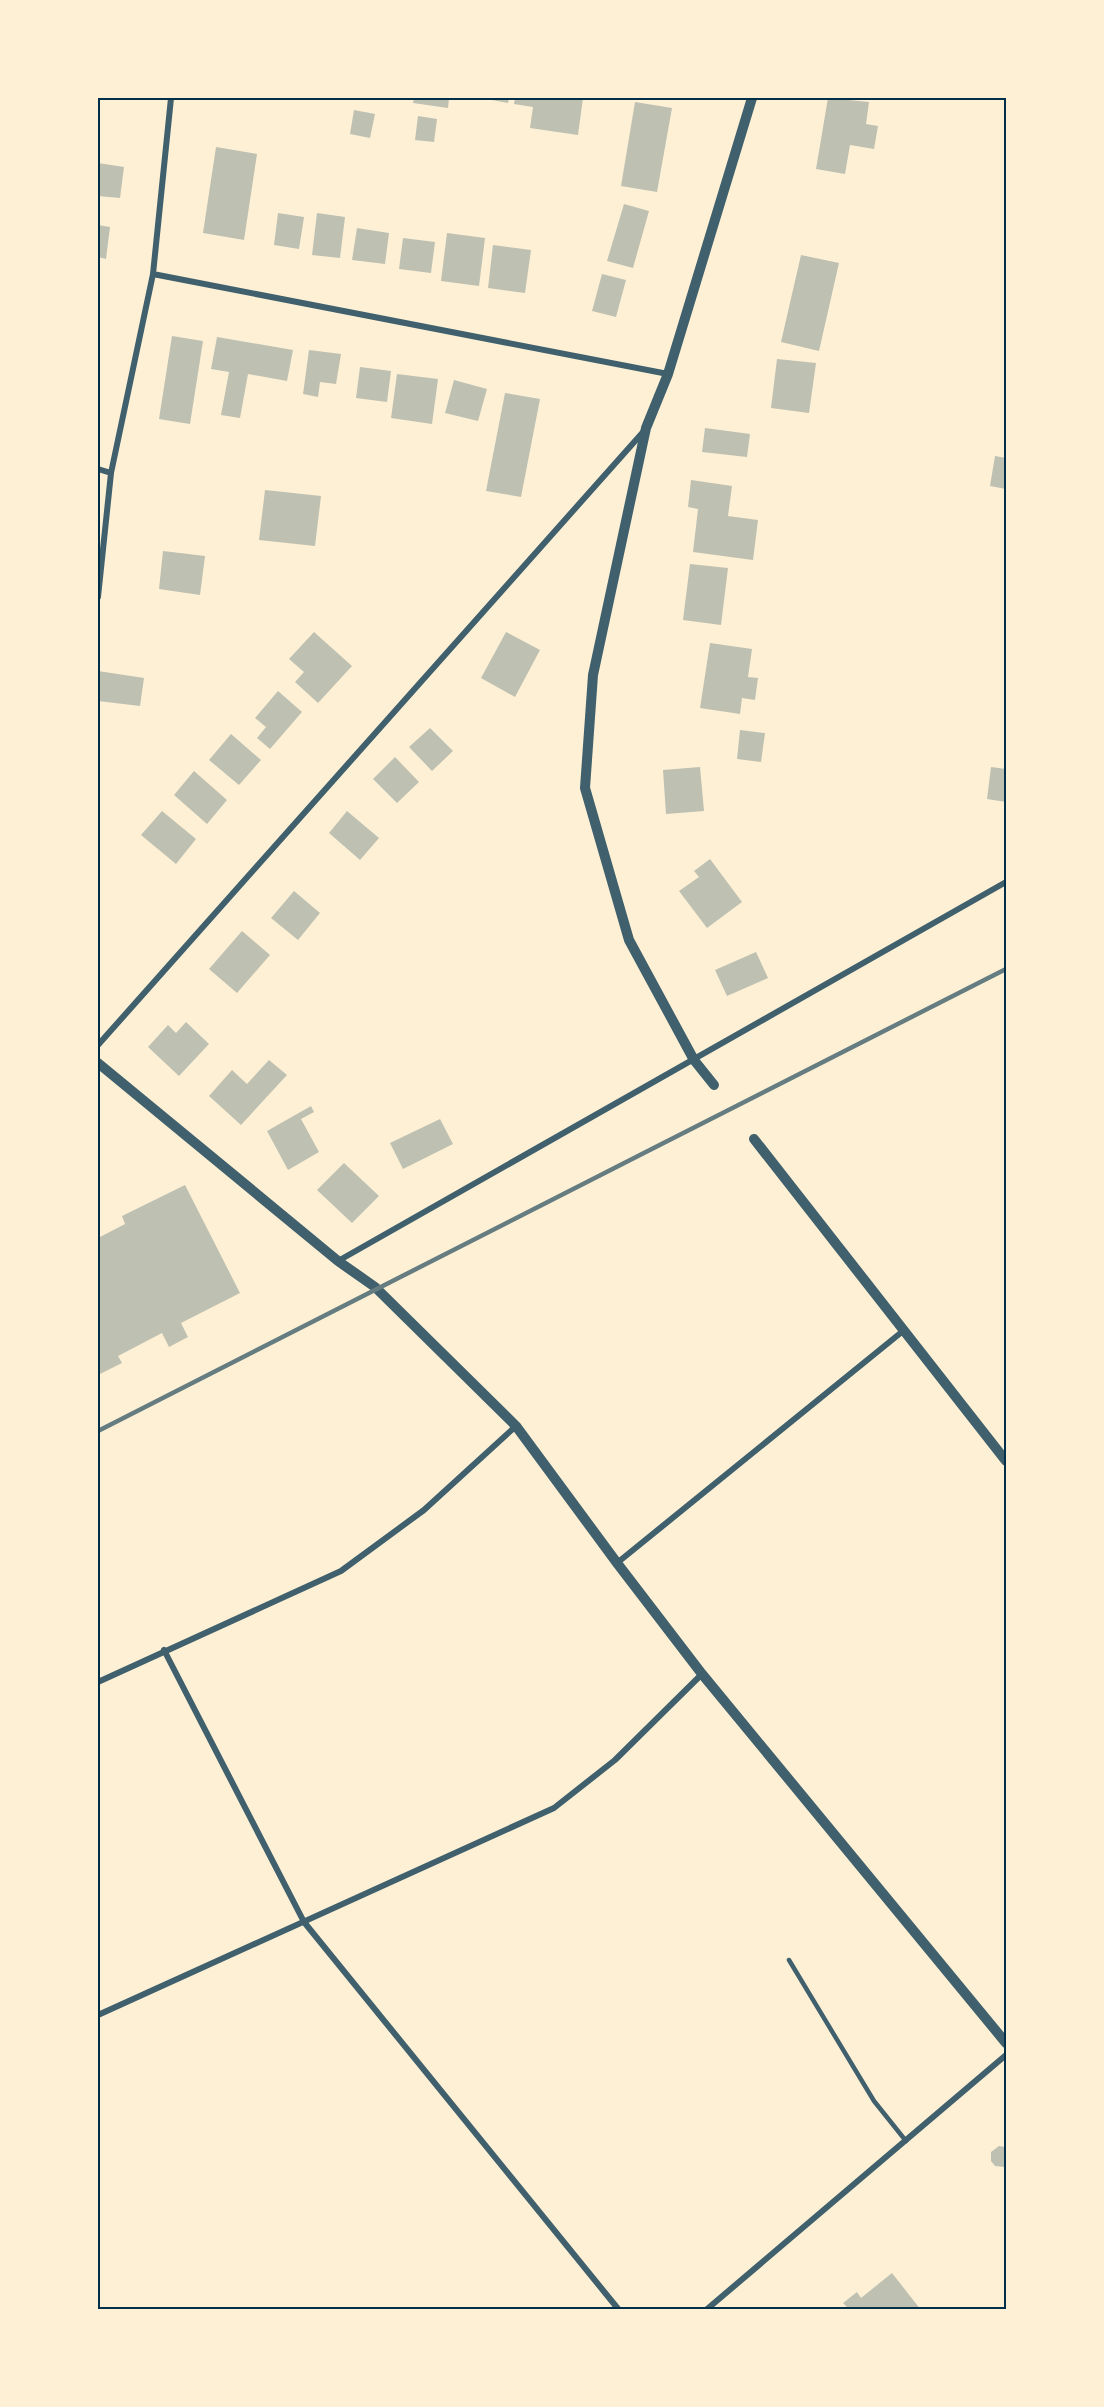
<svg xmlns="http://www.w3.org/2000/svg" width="1104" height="2407" font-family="'Open Sans',sans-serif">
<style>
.building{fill:#bec0b2}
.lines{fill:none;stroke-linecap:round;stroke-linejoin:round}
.service{stroke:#3f606c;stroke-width:4.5}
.minor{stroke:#3f606c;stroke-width:6}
.tertiary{stroke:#3f606c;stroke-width:10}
.rail{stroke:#657d81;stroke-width:4.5}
.neatline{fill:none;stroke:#003049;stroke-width:2}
</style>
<rect width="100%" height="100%" fill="#fdf0d5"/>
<path class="building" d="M 414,98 L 449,98 L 448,108 L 413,103 Z
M 481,98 L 509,98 L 508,103 Z
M 515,98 L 583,98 L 578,135 L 530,128 L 533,107 L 514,104 Z
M 828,98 L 869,102 L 866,124 L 878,126 L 874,149 L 850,145 L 845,174 L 816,169 Z
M 635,102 L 672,108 L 657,192 L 621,186 Z
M 354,110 L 375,114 L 370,138 L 350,134 Z
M 418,116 L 437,119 L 434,142 L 415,140 Z
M 216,147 L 257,154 L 244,240 L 203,233 Z
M 98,163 L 124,167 L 120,198 L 98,196 Z
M 624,204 L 649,211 L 633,268 L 607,261 Z
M 278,213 L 304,217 L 299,249 L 274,245 Z
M 317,213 L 345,217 L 340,258 L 312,255 Z
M 98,225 L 110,227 L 106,259 L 98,257 Z
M 357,228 L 389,233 L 385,264 L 352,260 Z
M 447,233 L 485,238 L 479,286 L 441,281 Z
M 403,238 L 435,242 L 431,273 L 399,269 Z
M 493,245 L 531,250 L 525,293 L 488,288 Z
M 801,255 L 839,263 L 819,351 L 781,342 Z
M 602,274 L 626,280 L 616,317 L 592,311 Z
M 172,336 L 203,341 L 190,424 L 159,419 Z
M 217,337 L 293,350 L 287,381 L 248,374 L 240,418 L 221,415 L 229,372 L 211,369 Z
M 309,350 L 341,354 L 336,384 L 320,382 L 318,397 L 303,394 Z
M 777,359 L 816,363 L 809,413 L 771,408 Z
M 360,367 L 391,371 L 387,402 L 356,398 Z
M 397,374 L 438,379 L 432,424 L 391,418 Z
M 454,380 L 487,389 L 478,421 L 445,413 Z
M 505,393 L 540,399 L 521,497 L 486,491 Z
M 705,428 L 750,434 L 747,457 L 702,452 Z
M 995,456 L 1006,458 L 1006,489 L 990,486 Z
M 691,480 L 732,486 L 728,516 L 758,520 L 753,560 L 693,552 L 698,509 L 688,507 Z
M 265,490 L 321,496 L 315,546 L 259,540 Z
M 163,551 L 205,556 L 200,595 L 159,589 Z
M 690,564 L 728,568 L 721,625 L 683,620 Z
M 314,632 L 352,666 L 318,703 L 295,682 L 304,672 L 289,659 Z
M 506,632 L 540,650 L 515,697 L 481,678 Z
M 710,643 L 752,649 L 748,677 L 758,678 L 755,700 L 742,698 L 740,714 L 700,708 Z
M 98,671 L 144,678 L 140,706 L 98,701 Z
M 278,691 L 302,712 L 270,749 L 257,738 L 266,727 L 255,718 Z
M 430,728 L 453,751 L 432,771 L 409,747 Z
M 740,730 L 765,733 L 761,762 L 737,759 Z
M 231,734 L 261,760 L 239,785 L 209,760 Z
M 395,757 L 419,782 L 397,803 L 373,779 Z
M 700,767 L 704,811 L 666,814 L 663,770 Z
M 991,767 L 1006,769 L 1006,802 L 987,799 Z
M 194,771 L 227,800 L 207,824 L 174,795 Z
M 162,811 L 196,839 L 176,864 L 141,835 Z
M 347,811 L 379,838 L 360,860 L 329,833 Z
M 710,859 L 742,902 L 707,928 L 679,891 L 699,877 L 694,871 Z
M 294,891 L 320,913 L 298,940 L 271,918 Z
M 242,931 L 270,955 L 237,993 L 209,969 Z
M 756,952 L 768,978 L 727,996 L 715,970 Z
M 186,1022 L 209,1044 L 179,1076 L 148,1047 L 168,1025 L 176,1033 Z
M 269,1060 L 287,1075 L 241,1125 L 209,1096 L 232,1070 L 247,1084 Z
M 311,1106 L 314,1112 L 301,1119 L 319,1152 L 288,1170 L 267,1131 Z
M 440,1119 L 453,1144 L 403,1169 L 390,1143 Z
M 344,1163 L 379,1196 L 352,1223 L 317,1190 Z
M 185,1185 L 240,1293 L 181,1323 L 188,1337 L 169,1347 L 162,1333 L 118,1356 L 122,1363 L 98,1375 L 98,1238 L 125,1224 L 122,1216 Z
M 999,2146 L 1006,2147 L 1005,2167 L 995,2166 L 991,2161 L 991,2152 Z
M 892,2273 L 921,2310 L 846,2310 L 848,2308 L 843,2303 L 857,2292 L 861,2298 Z"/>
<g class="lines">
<path class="service" d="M 789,1960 L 874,2101 L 906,2141"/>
<path class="minor" d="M 153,274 L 668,374
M 98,469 L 111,473
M 98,597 L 111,473 L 153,274 L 171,98
M 98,1045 L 644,431
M 338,1261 L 1006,882
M 617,1563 L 903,1331
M 164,1650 L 304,1922 L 619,2310
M 98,1682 L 341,1571 L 424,1510 L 516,1426
M 98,2015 L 554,1808 L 615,1760 L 702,1674
M 706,2310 L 1006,2055"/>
<path class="tertiary" d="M 98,1063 L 338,1261 L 375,1287 L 516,1426 L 617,1563 L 702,1674 L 1006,2043
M 714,1085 L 694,1060 L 629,940 L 585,788 L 593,675 L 646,428 L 668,374 L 752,98
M 754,1139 L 1006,1461"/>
<path class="rail" d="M 98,1431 C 399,1275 704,1124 1006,969"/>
</g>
<rect width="1104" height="2407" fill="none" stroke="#fdf0d5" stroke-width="198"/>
<rect x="99" y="99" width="906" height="2209" class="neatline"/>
</svg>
